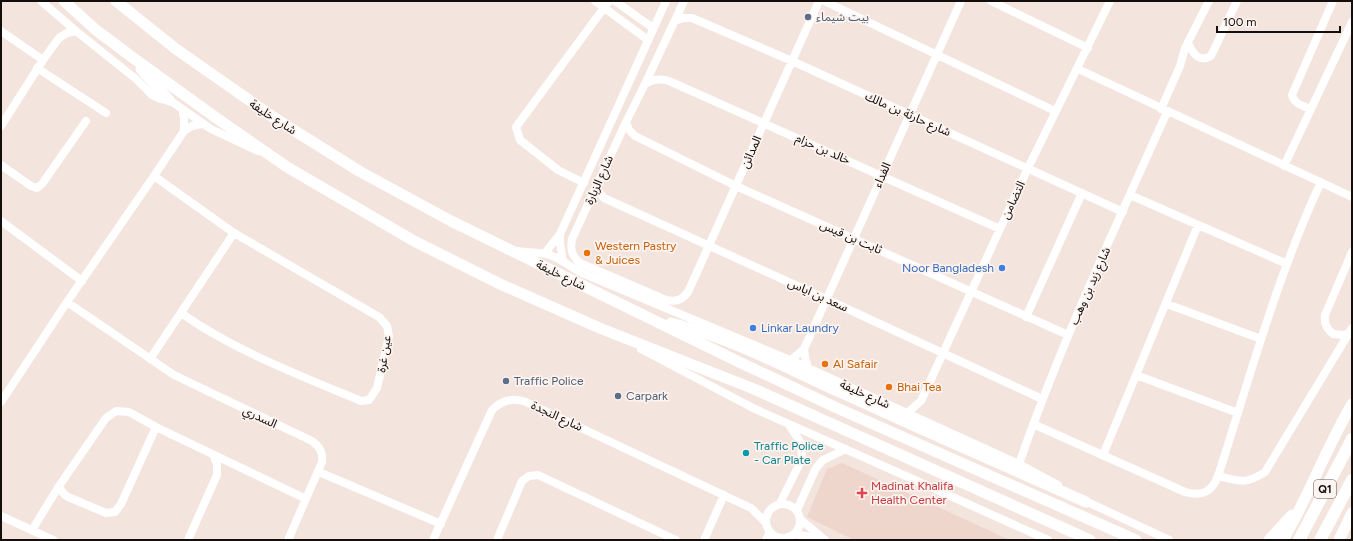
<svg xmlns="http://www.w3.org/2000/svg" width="1353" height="541" font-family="Figtree,'Noto Sans Arabic',sans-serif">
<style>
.built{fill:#eed6cc}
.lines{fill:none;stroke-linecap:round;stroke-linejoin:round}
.minor{stroke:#fff;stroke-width:8}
.major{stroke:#fff;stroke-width:11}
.highway{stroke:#fff;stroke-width:12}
.service-dot{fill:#5c6f8a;stroke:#fdf3ef;stroke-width:1.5}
.food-dot{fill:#e8710a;stroke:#fdf3ef;stroke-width:1.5}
.shop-dot{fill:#3f7fe0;stroke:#fdf3ef;stroke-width:1.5}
.culture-dot{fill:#0f9aa8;stroke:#fdf3ef;stroke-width:1.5}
.health-dot{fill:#e0444e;stroke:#fdf3ef;stroke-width:1.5}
.labels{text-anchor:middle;stroke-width:3.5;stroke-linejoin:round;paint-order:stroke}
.shield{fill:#fdf3ef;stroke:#595350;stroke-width:1}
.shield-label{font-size:11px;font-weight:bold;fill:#130e0c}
.service-label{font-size:12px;fill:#4e5e75;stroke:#fdf3ef;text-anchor:start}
.street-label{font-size:12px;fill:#130e0c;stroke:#fdf3ef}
.food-label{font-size:12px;fill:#c56008;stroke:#fdf3ef;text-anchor:start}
.shop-label{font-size:12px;fill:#366cbe;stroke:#fdf3ef;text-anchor:end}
.culture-label{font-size:12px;fill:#0d838f;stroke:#fdf3ef;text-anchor:start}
.health-label{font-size:12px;fill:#be3a42;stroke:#fdf3ef;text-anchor:start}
</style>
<rect width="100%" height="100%" fill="#f4e4de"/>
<path class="built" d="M 842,463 L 1010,540 L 854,540 L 807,517 L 827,469 Z"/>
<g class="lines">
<path class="minor" d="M 41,1 L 76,31 L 136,79 L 152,95 L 161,99 L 171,101 L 211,129 L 258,151
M 595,1 L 648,40
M 615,1 L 653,28
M 684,1 L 645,84 L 626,122 L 572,239 C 570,250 572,256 580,263 L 666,300 C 676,302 682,300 688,292 L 819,1
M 824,1 L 1055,111
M 991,1 L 1088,48
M 1333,1 L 1292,95 C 1294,104 1303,106 1311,109 L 1352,22
M 675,21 L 683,18 L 692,18 L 792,61 L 1123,212
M 1,31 L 43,60
M 1188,42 C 1192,53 1199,63 1211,56 L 1237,1
M 37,68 L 106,113
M 1078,69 L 1352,197
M 645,84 C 653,79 660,78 669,81 L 1000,229
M 182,109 L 184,117 L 184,131
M 1161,109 L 1180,66 L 1185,48 L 1209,1
M 626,122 L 629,130 L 635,136 L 736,186 L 1068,335
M 1,126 L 43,60 L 59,38 L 67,33 L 76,31
M 1,165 L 31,186 L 37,188 L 42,184 L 86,121
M 1284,166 L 1311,109
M 154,176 L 234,233 L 379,317 L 387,326 L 389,336 L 377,388 L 369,400 L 361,401 C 301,376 233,350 181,313
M 584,183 L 558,170 L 520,140 L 516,127 L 609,1
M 596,188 L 604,198 L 826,299 L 1042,399
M 1130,195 L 1287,264
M 1,221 L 82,281
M 560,234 L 560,243 L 563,261
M 518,251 C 527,253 537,252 546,254 C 560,257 570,267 582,273 L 797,363 L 1019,464 L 1058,485
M 545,253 L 560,234 L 666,1
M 67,302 L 174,375 L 312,441 C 320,447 323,452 322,462 L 288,540
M 1167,304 L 1261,339
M 1026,317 L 1082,193
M 1349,333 L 1344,335 L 1333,334 C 1326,328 1324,323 1325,315 L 1352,252
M 641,349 L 753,408 L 908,477 L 1048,540
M 804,349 L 805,357 L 808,368
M 150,359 L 234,233
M 791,360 L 804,349 L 961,1
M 1136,375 L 1238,413
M 1,402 L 67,302 L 154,176 L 184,131 L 192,126 L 202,124
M 907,413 L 921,401 L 1028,168 L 1110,1
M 1033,424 L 1185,492 C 1202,497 1212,492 1218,476 C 1250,377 1277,276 1321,182
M 1103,455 L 1198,225
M 1019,464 C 1061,343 1115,228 1167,112
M 319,472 L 441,524
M 1218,476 C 1240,481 1245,485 1265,472 L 1352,328
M 59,486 L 64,494 L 68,497 L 106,513 L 115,512 L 121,504 L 156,427
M 1081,499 L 1169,540
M 780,503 L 802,459 L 801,443 L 789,425
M766 521a17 17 0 1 1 34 0a17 17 0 1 1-34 0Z
M 797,510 L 816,468 L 823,460 L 846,449
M 1,516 L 53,540
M 800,519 L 825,540
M 32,530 L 59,486 L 106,418 L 116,411 L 129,412 L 156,427 L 306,499
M 794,534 L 823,539
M 188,540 L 217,475 L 217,465 L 214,456
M 433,540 L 492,410 C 502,400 513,397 526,402 L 751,508 L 765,522
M 497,540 L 522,481 L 529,476 L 538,475 L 676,540
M 704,540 L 724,495
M 766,540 L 770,532"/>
<path class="major" d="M 64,1 L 96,30 L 132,57 L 215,117 L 287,167 L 414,241 L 500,284 L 602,329 L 754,389 L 1090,540
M 116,1 L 176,49 L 276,119 L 359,171 L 451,221 L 739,362 L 837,408 L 1136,540
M 141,69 L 169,100
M 671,323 C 731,338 786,368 842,393 C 923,430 1004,466 1086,502
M 1269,540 L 1292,515
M 1283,540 C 1309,496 1326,448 1352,404
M 1339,540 L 1352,513"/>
<path class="highway" d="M 1299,540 L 1352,439
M 1320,540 L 1352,480"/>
</g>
<g class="service-dot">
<circle cx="808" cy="17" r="4"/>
<circle cx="506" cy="381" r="4"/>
<circle cx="618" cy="396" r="4"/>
</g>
<g class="food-dot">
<circle cx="587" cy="253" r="4"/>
<circle cx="825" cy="364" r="4"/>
<circle cx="889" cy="387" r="4"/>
</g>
<g class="shop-dot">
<circle cx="1002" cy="268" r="4"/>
<circle cx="753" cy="328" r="4"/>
</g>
<circle class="culture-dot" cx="746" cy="453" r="4"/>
<path class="health-dot" d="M860 487h4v4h4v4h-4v4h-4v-4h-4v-4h4z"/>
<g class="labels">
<rect class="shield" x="1314" y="480" width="22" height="18" rx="3"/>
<g class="shield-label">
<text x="1325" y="493">Q1</text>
</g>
<g class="service-label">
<text x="816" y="21">بيت شيماء</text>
<text x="514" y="385">Traffic Police</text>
<text x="626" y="400">Carpark</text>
</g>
<g class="street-label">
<text transform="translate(908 114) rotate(24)" y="4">شارع حارثة بن مالك</text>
<text transform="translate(273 117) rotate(33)" y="4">شارع خليفة</text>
<text transform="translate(823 149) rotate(24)" y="4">خالد بن حزام</text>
<text transform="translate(751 152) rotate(-66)" y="4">المدائن</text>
<text transform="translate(882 175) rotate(-66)" y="4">الفداء</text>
<text transform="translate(599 180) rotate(-66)" y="4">شارع الزبارة</text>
<text transform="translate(1013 200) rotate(-65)" y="4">التضامن</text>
<text transform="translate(851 237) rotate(24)" y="4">ثابت بن قيس</text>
<text transform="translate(561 275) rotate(26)" y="4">شارع خليفة</text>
<text transform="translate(1090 286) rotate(-66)" y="4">شارع زيد بن وهب</text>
<text transform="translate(818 295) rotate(24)" y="4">سعد بن اياس</text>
<text transform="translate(384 354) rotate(-81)" y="4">عين غرة</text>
<text transform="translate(865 394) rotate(24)" y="4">شارع خليفة</text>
<text transform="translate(557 416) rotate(25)" y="4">شارع النجدة</text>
<text transform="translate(260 417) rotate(25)" y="4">السدري</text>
</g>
<g class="food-label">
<text x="595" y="250">Western Pastry<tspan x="595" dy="14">&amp; Juices</tspan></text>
<text x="833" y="368">Al Safair</text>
<text x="897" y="391">Bhai Tea</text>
</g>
<g class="shop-label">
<text x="994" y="272">Noor Bangladesh</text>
<text x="761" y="332" text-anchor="start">Linkar Laundry</text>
</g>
<g class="culture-label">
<text x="754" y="450">Traffic Police<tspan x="754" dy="14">- Car Plate</tspan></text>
</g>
<g class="health-label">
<text x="871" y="490">Madinat Khalifa<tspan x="871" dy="14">Health Center</tspan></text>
</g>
</g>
<rect width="1353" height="541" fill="none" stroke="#130e0c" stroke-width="4"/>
<path d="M1217 26v6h123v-6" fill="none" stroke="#130e0c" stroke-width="2"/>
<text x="1223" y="26" font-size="12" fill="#130e0c" stroke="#fdf3ef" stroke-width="3" paint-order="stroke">100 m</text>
</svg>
